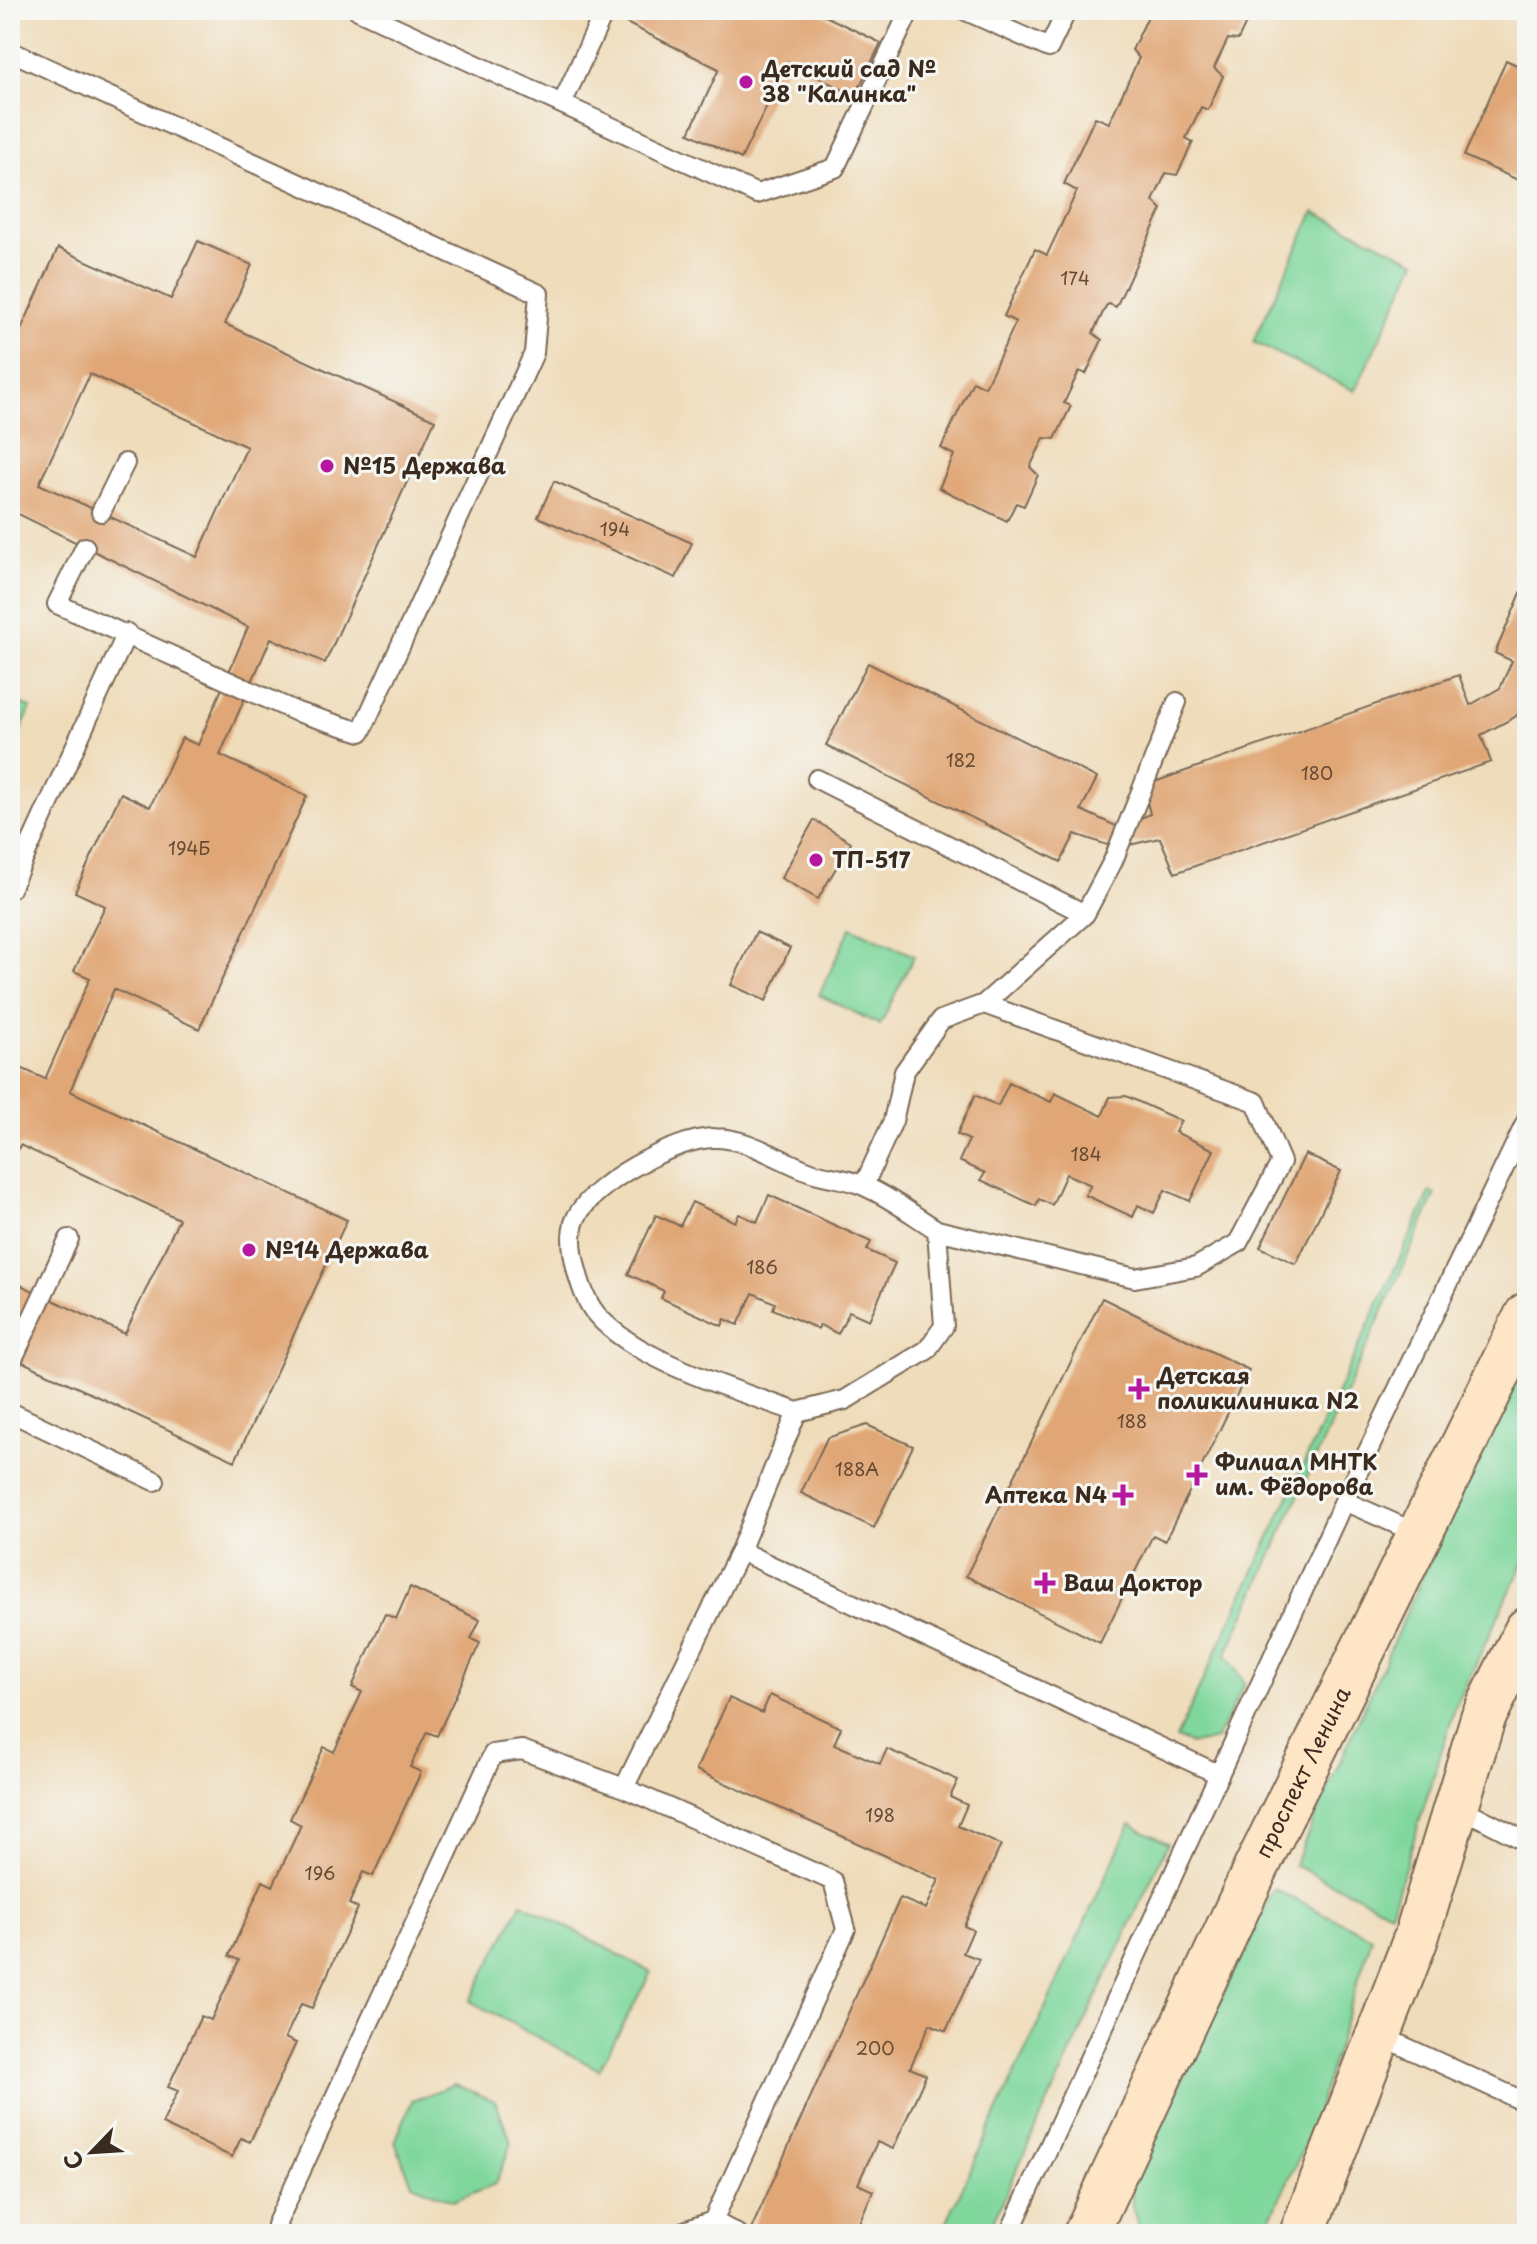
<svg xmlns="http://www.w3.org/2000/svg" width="1537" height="2244" font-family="'Playpen Sans',sans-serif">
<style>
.green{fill:#7fd79c;stroke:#5d805d;stroke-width:2}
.building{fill:#e0a675;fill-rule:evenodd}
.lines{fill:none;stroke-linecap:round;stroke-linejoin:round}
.service-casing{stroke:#7a6855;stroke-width:22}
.secondary-casing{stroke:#7a6855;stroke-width:48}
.service{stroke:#fff;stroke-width:18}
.secondary{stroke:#fee5c5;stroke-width:44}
.poi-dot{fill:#b5179e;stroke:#f6f6f2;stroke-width:3}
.labels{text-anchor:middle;stroke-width:6;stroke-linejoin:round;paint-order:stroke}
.number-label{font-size:18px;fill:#644934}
.poi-label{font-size:22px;font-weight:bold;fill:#3b2a1e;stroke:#f6f6f2;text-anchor:start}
.street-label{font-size:22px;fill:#3b2a1e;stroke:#f6f6f2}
</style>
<rect width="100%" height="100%" fill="#f6f6f2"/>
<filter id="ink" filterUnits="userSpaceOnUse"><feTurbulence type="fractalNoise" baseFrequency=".0125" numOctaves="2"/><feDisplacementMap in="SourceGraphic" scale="16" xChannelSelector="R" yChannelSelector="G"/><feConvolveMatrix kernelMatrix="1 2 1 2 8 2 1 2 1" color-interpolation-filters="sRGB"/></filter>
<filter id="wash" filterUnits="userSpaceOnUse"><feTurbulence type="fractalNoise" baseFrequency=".006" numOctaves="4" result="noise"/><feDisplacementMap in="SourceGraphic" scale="32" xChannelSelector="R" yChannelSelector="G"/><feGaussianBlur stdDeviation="1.8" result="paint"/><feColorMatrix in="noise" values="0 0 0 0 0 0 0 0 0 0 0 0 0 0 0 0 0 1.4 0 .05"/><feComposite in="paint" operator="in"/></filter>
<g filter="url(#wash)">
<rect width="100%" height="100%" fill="#efdcba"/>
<path class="green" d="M 1314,212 L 1416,261 L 1355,391 L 1253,342 Z
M 10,699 L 31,708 L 10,754 Z
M 851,927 L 914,956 L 880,1025 L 819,995 Z
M 1431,1191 L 1436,1194 L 1226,1655 L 1245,1683 L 1216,1740 L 1191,1744 L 1176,1738 Z
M 1527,1376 L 1527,1555 L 1455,1708 L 1391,1912 L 1294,1865 L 1506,1389 Z
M 1130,1824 L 1168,1843 L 987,2234 L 941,2234 Z
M 1274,1889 L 1372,1937 L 1309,2136 L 1263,2234 L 1142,2234 L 1132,2207 L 1132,2184 Z
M 522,1903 L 651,1972 L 599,2070 L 470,2001 Z
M 454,2084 L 495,2101 L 512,2143 L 495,2184 L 453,2201 L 412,2184 L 395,2142 L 412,2101 Z"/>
<g id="blocks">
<path class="building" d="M 628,10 L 813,10 L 881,43 L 855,96 L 788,62 L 741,159 L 689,133 L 719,69 L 622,21 Z
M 1151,10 L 1252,10 L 1238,40 L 1228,39 L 1214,68 L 1223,76 L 1208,110 L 1201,107 L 1186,138 L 1193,142 L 1177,175 L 1166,173 L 1153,201 L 1162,209 L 1116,307 L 1109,304 L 1106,306 L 1093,333 L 1102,340 L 1086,374 L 1079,371 L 1064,403 L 1071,406 L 1055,439 L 1044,438 L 1030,467 L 1038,475 L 1024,506 L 1016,503 L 1007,521 L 939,488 L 954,455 L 941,448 L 973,381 L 985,387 L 1016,322 L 1004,316 L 1035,249 L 1047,255 L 1077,191 L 1064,184 L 1095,117 L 1109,123 L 1139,58 L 1132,50 Z
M 1506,60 L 1527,70 L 1527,184 L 1464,156 Z
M 198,241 L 252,265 L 225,324 L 435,420 L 325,663 L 271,638 L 220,755 L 307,796 L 199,1029 L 114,989 L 70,1091 L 347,1220 L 235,1461 L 10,1356 L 10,1280 L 125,1334 L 179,1219 L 20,1145 L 10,1167 L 10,1063 L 45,1079 L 90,978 L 74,971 L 105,906 L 75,892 L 121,793 L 150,807 L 182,738 L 198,745 L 248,627 L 10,510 L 10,354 L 58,248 L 171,299 ZM 90,374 L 247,447 L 197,557 L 39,484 Z
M 554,481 L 692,543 L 676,578 L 538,517 Z
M 1527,579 L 1527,704 L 1515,717 L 1481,735 L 1491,762 L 1175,873 L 1160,838 L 1116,848 L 1075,834 L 1061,862 L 826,745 L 868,663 L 1097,778 L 1081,810 L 1120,828 L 1150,814 L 1143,786 L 1459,675 L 1470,705 L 1500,688 L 1512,661 L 1495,653 Z
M 814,820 L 851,842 L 818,899 L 781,878 Z
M 756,932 L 790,948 L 766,1001 L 731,985 Z
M 1009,1083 L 1051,1102 L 1055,1093 L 1102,1116 L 1110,1097 L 1126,1096 L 1181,1121 L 1175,1132 L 1214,1150 L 1190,1201 L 1165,1190 L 1154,1213 L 1138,1205 L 1133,1217 L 1085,1195 L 1091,1185 L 1066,1174 L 1052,1205 L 1039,1199 L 1036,1206 L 981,1180 L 985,1173 L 959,1161 L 969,1140 L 957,1134 L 975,1095 L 998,1106 Z
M 1305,1154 L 1341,1171 L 1296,1264 L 1260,1247 Z
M 769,1195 L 871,1242 L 867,1250 L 895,1263 L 869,1320 L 849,1311 L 838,1334 L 820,1325 L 818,1329 L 773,1309 L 775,1303 L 753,1293 L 738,1325 L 725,1319 L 722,1326 L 661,1298 L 664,1291 L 628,1274 L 656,1215 L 680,1226 L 692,1202 L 735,1222 L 739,1214 L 757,1222 Z
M 1102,1298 L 1249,1370 L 1165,1541 L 1153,1535 L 1100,1643 L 966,1576 Z
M 867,1425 L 913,1446 L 874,1528 L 801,1493 L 827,1438 Z
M 410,1587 L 480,1620 L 471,1639 L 480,1643 L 437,1736 L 427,1732 L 410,1767 L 421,1772 L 373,1876 L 363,1872 L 349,1904 L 358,1908 L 312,2008 L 301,2004 L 285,2038 L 296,2043 L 250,2142 L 241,2138 L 232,2157 L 162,2124 L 178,2091 L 168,2087 L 201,2016 L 211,2020 L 239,1960 L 229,1956 L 263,1881 L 273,1886 L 301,1825 L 290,1819 L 324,1747 L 334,1752 L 362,1692 L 352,1687 L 385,1614 L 396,1619 Z
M 770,1695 L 841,1728 L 834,1744 L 880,1764 L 887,1749 L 958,1780 L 950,1797 L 967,1805 L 958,1826 L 1001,1845 L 964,1926 L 973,1930 L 963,1953 L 979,1959 L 946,2031 L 930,2024 L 910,2068 L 926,2075 L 893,2149 L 877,2142 L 858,2184 L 873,2191 L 854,2234 L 749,2234 L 900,1898 L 926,1909 L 939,1880 L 696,1770 L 729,1698 L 762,1713 Z"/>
</g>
</g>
<g filter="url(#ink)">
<use href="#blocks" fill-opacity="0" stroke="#7a6855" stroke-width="2"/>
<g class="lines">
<g class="service-casing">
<path id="service" d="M 358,10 L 757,194 L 835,168 L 910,10
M 964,10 L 1049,48 L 1067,10
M 10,51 L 539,294 L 534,353 L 361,732 L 297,712 L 57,604 L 85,547
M 562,104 L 605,10
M 101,512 L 125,463
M 817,779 L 1085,914 L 1113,861 L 1177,702
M 10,889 L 127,633
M 864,1185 L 893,1121 L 904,1072 L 941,1020 L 984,1004
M 937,1230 L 1135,1278 L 1196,1267 L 1238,1243 L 1281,1162 L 1256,1102 L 984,1004 L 1085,914
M 10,1365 L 69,1239
M 10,1412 L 155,1481
M 1344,1501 L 1421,1535
M 740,1551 L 797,1412 C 739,1391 636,1361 597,1315 C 581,1297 567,1246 574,1223 C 586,1185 678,1137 715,1138 C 747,1138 777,1159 806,1170 C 824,1178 846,1177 864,1186 C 890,1197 913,1215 937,1230 L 944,1326 L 927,1350 L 845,1400 L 797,1412
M 624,1788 L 740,1551 L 1218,1774
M 1457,1806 L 1527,1842
M 1379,2035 L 1527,2103
M 713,2221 L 737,2234
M 281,2234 L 276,2225 L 493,1754 L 522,1750 L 624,1788 L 833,1881 L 846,1929 L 713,2221 L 676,2234
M 1009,2234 L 1344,1501 L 1527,1120"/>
</g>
<g class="secondary-casing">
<g id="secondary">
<path id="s1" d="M 1086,2234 L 1257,1866 L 1527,1315"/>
<path d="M 1302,2234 L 1416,1938 L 1483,1718 L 1527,1630"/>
</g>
</g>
<use href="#service" class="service"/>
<use href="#secondary" class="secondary"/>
</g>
</g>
<g class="poi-dot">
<circle cx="746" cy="82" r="8"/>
<circle cx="327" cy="466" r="8"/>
<circle cx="816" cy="860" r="8"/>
<circle cx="249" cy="1250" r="8"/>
<path d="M1135 1377h8v8h8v8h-8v8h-8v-8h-8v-8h8z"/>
<path d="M1193 1463h8v8h8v8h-8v8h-8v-8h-8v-8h8z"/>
<path d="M1119 1483h8v8h8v8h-8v8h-8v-8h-8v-8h8z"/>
<path d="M1041 1571h8v8h8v8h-8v8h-8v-8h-8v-8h8z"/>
</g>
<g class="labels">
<g class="number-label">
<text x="1075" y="285">174</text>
<text x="615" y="536">194</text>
<text x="961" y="767">182</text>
<text x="1317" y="780">180</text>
<text x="189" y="855">194Б</text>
<text x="1086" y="1161">184</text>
<text x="762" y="1274">186</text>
<text x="1132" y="1428">188</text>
<text x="857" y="1476">188А</text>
<text x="880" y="1822">198</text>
<text x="320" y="1880">196</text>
<text x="875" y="2055">200</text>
</g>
<g class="poi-label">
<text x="762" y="77">Детский сад №<tspan x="762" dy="25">38 "Калинка"</tspan></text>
<text x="343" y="474">№15 Держава</text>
<text x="832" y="868">ТП-517</text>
<text x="265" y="1258">№14 Держава</text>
<text x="1157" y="1384">Детская<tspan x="1157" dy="25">поликилиника N2</tspan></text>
<text x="1215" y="1470">Филиал МНТК<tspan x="1215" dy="25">им. Фёдорова</tspan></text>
<text x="1107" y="1503" text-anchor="end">Аптека N4</text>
<text x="1063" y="1591">Ваш Доктор</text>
</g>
<g class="street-label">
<text dy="8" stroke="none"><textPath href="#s1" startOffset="510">проспект Ленина</textPath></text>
</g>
</g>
<rect width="1537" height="2244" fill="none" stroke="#f6f6f2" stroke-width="40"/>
<g transform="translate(92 2152) rotate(245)" stroke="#f6f6f2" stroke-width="6" paint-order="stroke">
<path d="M0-6L14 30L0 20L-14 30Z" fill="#3b2a1e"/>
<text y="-12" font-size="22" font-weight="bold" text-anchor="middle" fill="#3b2a1e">С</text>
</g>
</svg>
